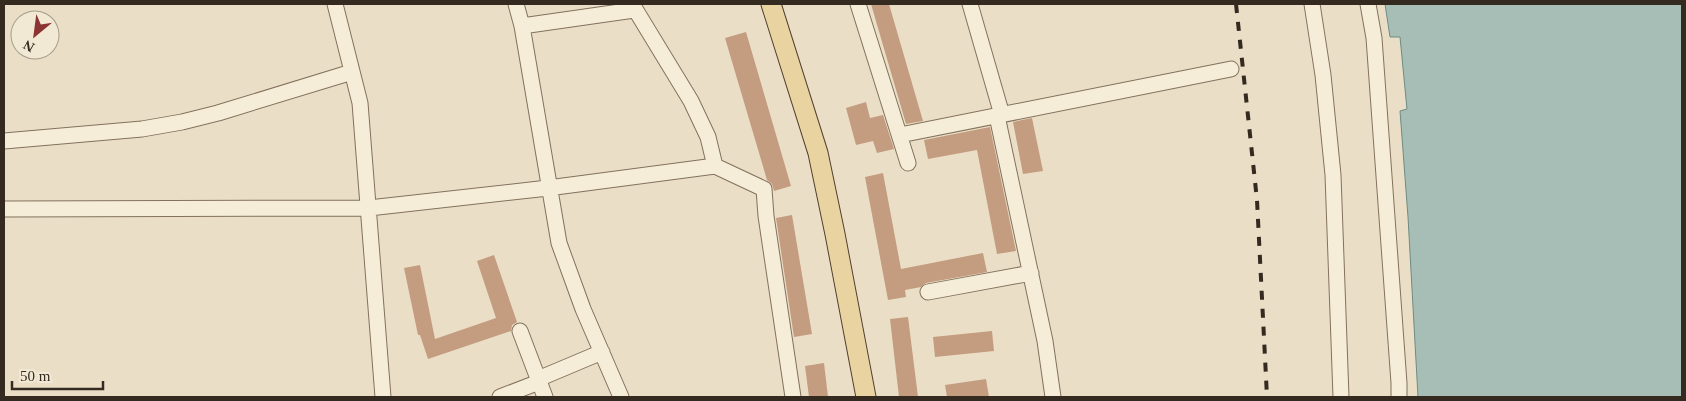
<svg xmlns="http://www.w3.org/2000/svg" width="1686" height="401" font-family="Georgia,serif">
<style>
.water{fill:#a7beb7;stroke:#6e8b84}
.building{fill:#c49c7f}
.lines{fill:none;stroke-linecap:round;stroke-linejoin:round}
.minor-casing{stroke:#83715d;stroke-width:17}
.major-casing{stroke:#514031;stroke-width:21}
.minor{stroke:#f5edd8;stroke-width:15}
.major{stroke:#e9d3a1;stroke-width:19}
.rail{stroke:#352a20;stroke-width:4;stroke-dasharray:9 9;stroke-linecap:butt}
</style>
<rect width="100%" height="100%" fill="#eadfc6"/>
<path class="water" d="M 1385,4 L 1682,4 L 1682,397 L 1418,397 L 1408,217 L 1400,111 L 1407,109 L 1400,37 L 1390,37 Z"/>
<path class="building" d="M 871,4 L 889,4 L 923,121 L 906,124 Z
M 746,32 L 791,186 L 774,191 L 772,184 L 767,180 L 725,38 Z
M 866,102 L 870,118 L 883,115 L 894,149 L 877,153 L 873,141 L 856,145 L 846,108 Z
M 1032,118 L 1043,171 L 1023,174 L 1013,122 Z
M 990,127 L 1016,251 L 997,254 L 977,150 L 928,159 L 924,140 Z
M 883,173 L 901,269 L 983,253 L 987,272 L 926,283 L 921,287 L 905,290 L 906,297 L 888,300 L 865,177 Z
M 792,215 L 812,334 L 794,337 L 776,218 Z
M 494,255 L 517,322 L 512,325 L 511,331 L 428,359 L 420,335 L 418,335 L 404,268 L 420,265 L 435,339 L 496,318 L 477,261 Z
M 908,317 L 918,397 L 899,397 L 890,319 Z
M 992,331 L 994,351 L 935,357 L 933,337 Z
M 824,363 L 828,397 L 809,397 L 805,366 Z
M 986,379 L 989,397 L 947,397 L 945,385 Z"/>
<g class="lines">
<g class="minor-casing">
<path id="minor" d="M 335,4 L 360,103 L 383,397
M 516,4 L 522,26 L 559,243 L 583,309 L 621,397
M 632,4 L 691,101 L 708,137 L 715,166
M 858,4 L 908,163
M 970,4 L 1002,115
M 1312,4 L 1323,75 L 1333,175 L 1341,397
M 1368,4 L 1374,38 L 1399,383 L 1399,397
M 522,26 L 634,10
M 997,116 L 1045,341 L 1053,397
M 900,135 L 1231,69
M 4,141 L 142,129 L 182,122 L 218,113 L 352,72
M 4,209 L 369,208 L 548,188 L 715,166 L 764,189 L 766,216 L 793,397
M 928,292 L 1031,273
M 520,331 L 545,397
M 538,379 L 602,352
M 500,397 L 539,382"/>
</g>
<g class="major-casing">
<path id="major" d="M 771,4 L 818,153 L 835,234 L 866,397"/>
</g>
<use href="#minor" class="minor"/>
<use href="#major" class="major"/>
<path class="rail" d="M 1236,4 L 1257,200 L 1267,397"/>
</g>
<rect width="1686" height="401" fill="none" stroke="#352a20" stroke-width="10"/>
<g transform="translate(35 35) rotate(209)"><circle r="24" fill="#f2e9d4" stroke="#a69d8c"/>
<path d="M0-4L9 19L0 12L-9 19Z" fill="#8c3334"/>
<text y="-8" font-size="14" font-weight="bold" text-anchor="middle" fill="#352a20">N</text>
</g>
<path d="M12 381v8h91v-8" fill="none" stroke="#352a20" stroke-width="2.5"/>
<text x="20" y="381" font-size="15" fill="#352a20" stroke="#f2e9d4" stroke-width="4" paint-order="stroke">50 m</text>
</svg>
